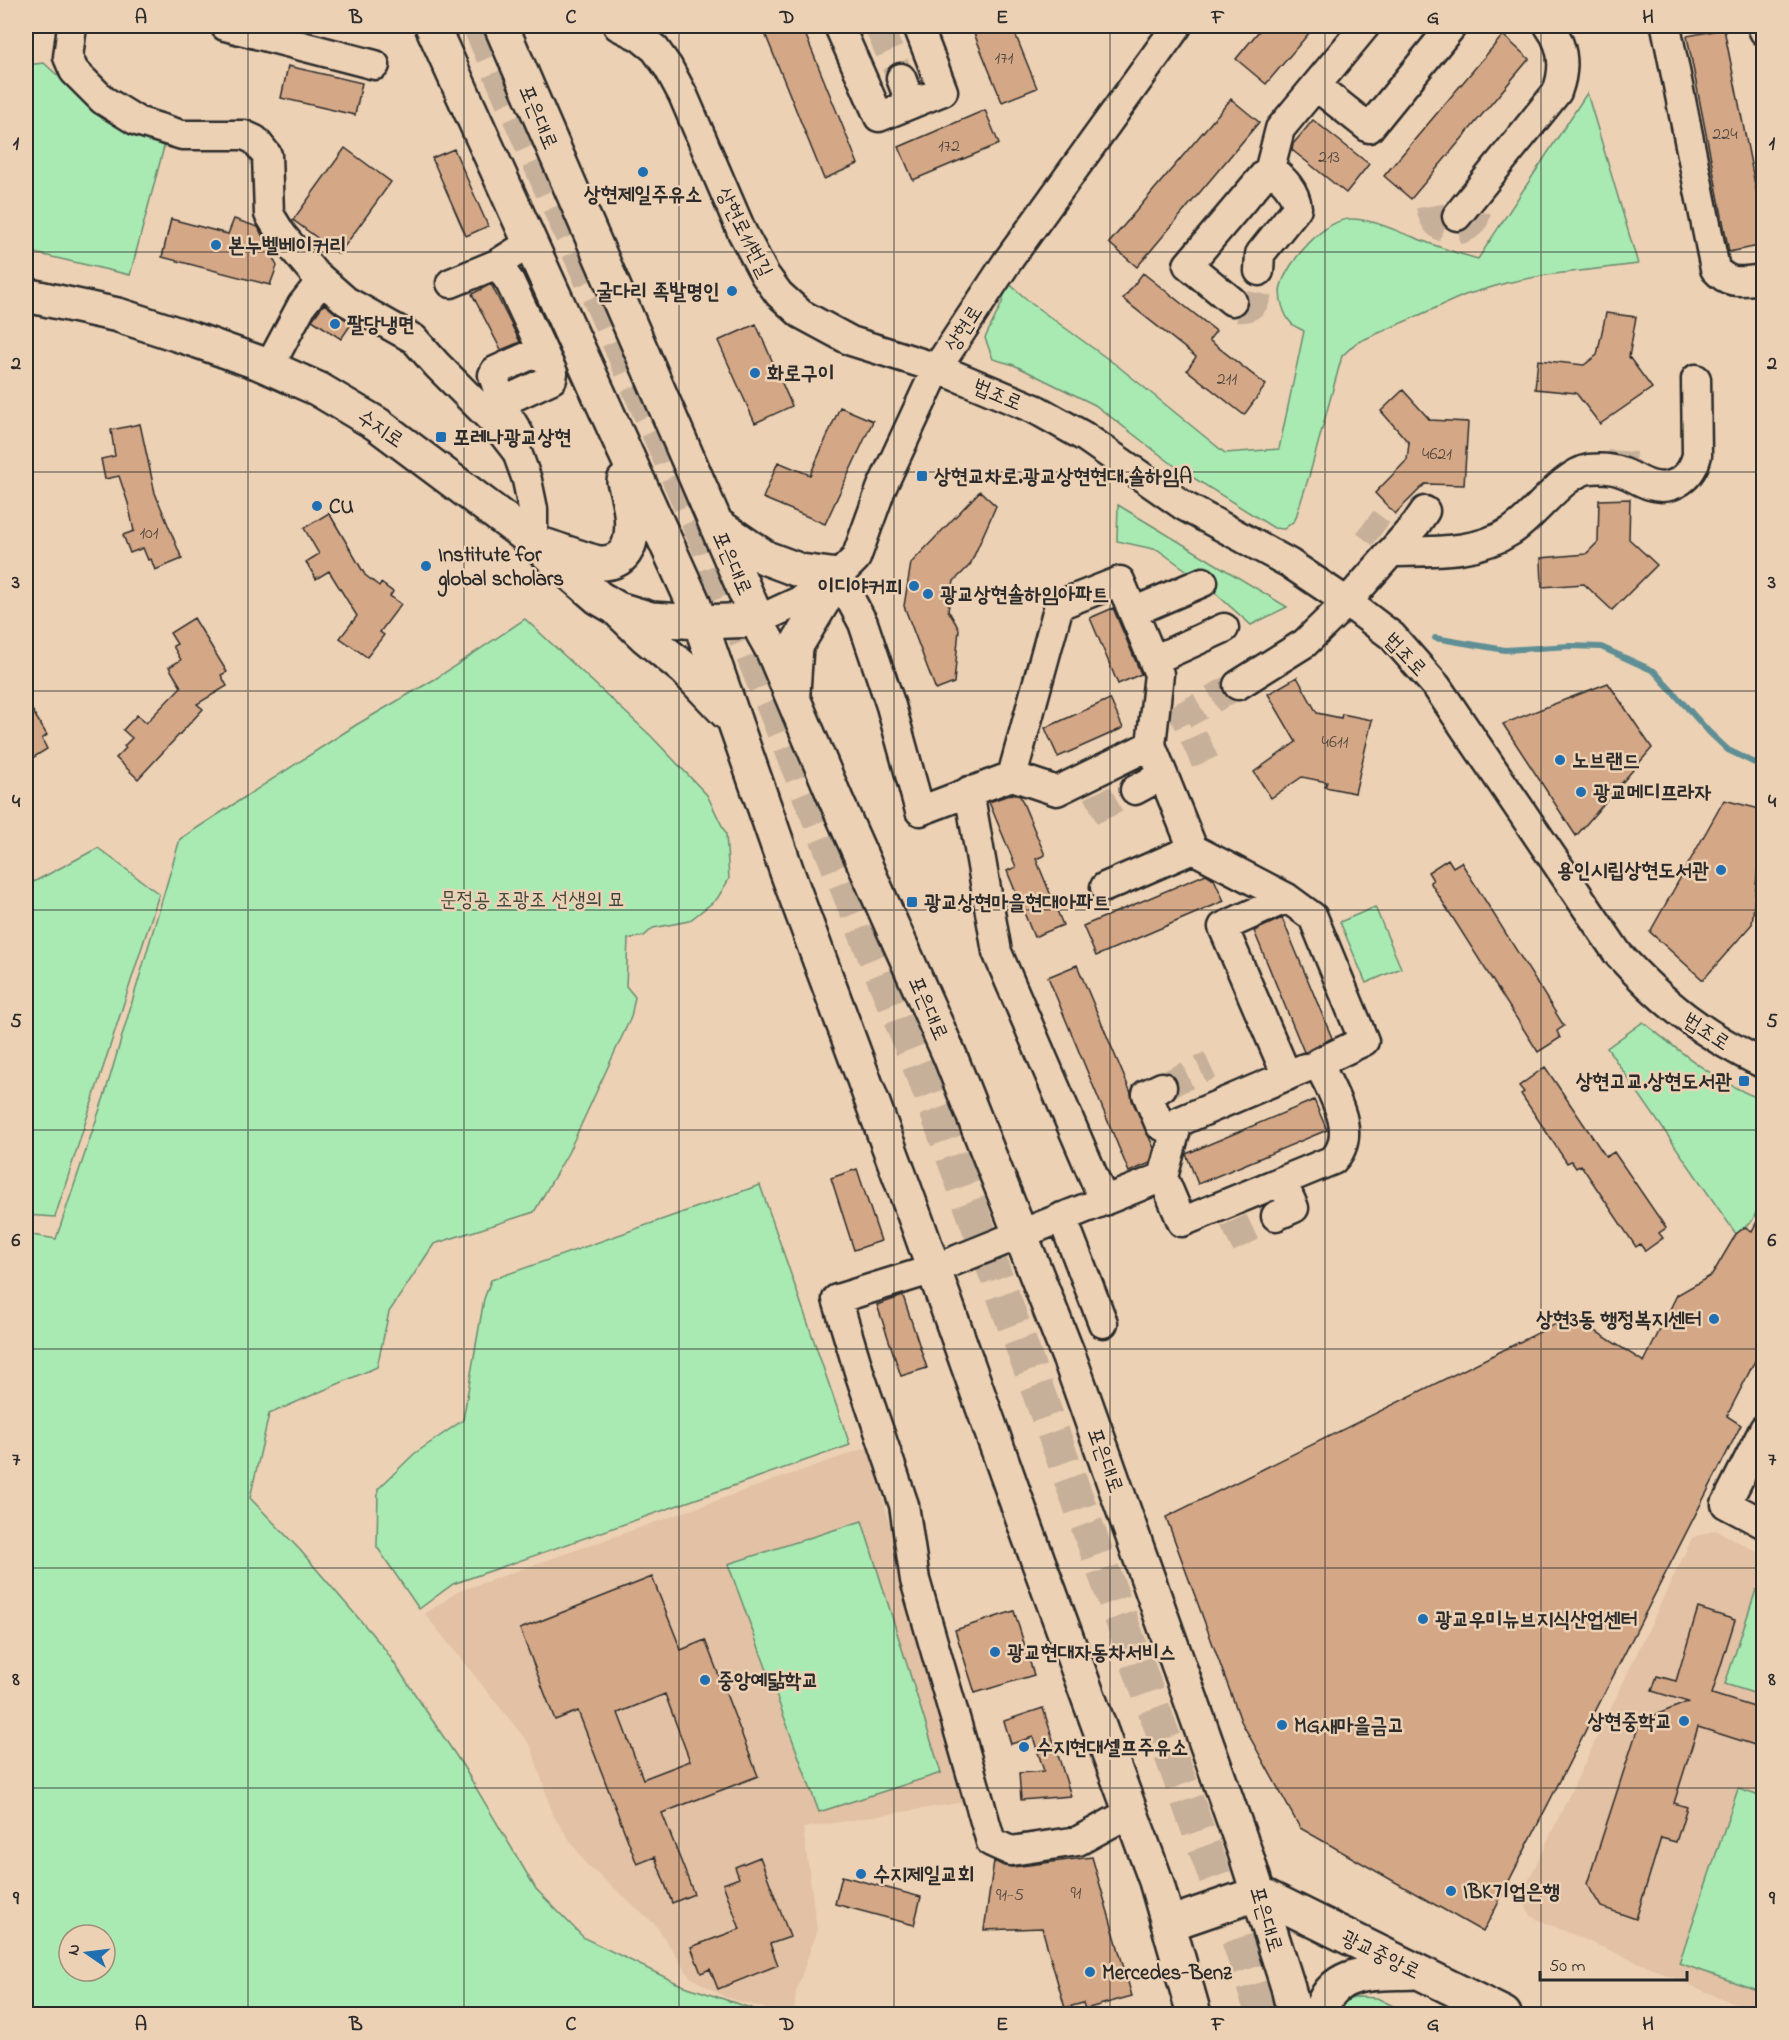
<svg xmlns="http://www.w3.org/2000/svg" width="1789" height="2040" font-family="'Indie Flower','Poor Story',sans-serif">
<style>
.built{fill:#e2c1a4}
.green{fill:#a9eab3;stroke:#6a8a6f;stroke-width:1.5;fill-rule:evenodd}
.lines{fill:none;stroke-linecap:round;stroke-linejoin:round}
.stream{stroke:#5f8f95;stroke-width:6}
.building{fill:#d4a786;stroke:#2b2b2b;stroke-width:1.5;fill-rule:evenodd}
.minor-tunnel{stroke:#c6b099;stroke-width:28;stroke-dasharray:28 14;stroke-linecap:butt}
.major-tunnel{stroke:#c6b099;stroke-width:33;stroke-dasharray:33 16;stroke-linecap:butt}
.minor-casing{stroke:#2b2b2b;stroke-width:33}
.major-casing{stroke:#2b2b2b;stroke-width:38}
.minor{stroke:#edd1b4;stroke-width:28}
.major{stroke:#edd1b4;stroke-width:33}
.grid{fill:none;stroke:#2b2b2b;stroke-width:1.5;stroke-opacity:0.55}
.poi-dot{fill:#1f6fb2;stroke:#edd1b4;stroke-width:2}
.labels{text-anchor:middle;stroke-width:5;stroke-linejoin:round;paint-order:stroke}
.number-label{font-size:18px;fill:#554a42}
.street-label{font-size:21px;fill:#2b2b2b;stroke:#edd1b4}
.poi-label{font-size:21px;font-weight:bold;fill:#2b2b2b;stroke:#edd1b4;text-anchor:start}
.park-label{font-size:21px;fill:#3e483f;stroke:#edd1b4}
.neatline{fill:none;stroke:#2b2b2b;stroke-width:2}
.grid-label{font-size:20px;text-anchor:middle;font-weight:bold;fill:#2b2b2b}
</style>
<rect width="100%" height="100%" fill="#edd1b4"/>
<filter id="ink" filterUnits="userSpaceOnUse"><feTurbulence type="fractalNoise" baseFrequency=".0167" numOctaves="2"/><feDisplacementMap in="SourceGraphic" scale="12" xChannelSelector="R" yChannelSelector="G"/><feConvolveMatrix kernelMatrix="1 2 1 2 8 2 1 2 1" color-interpolation-filters="sRGB"/></filter>
<g filter="url(#ink)">
<path class="built" d="M 869,1447 L 964,1802 L 803,1828 L 817,1930 L 796,1992 L 794,2014 L 785,2014 L 725,1997 L 690,1977 L 655,1924 L 586,1864 L 553,1815 L 531,1746 L 425,1614 L 457,1592 Z
M 1716,1530 L 1763,1555 L 1763,2014 L 1744,2008 L 1532,1917 L 1523,1901 L 1526,1886 L 1692,1538 Z"/>
<path class="green" d="M 44,63 L 79,95 L 165,143 L 130,275 L 26,251 L 26,65 Z
M 1587,93 L 1638,264 L 1546,275 L 1506,283 L 1465,295 L 1356,343 L 1342,356 L 1310,473 L 1295,520 L 1284,529 L 1274,528 L 1176,467 L 1095,405 L 1014,365 L 993,359 L 985,338 L 1002,303 L 1007,282 L 1032,304 L 1119,367 L 1225,453 L 1279,449 L 1304,331 C 1301,329 1295,327 1292,324 C 1284,316 1278,297 1281,286 C 1288,261 1325,219 1351,219 C 1373,219 1393,230 1413,237 C 1435,246 1456,253 1478,259 Z
M 1118,505 L 1287,607 L 1251,625 L 1203,582 L 1158,550 L 1117,541 Z
M 525,619 L 651,736 L 707,795 L 726,834 L 729,879 L 717,899 L 689,921 L 653,928 L 644,936 L 628,939 L 626,986 L 635,997 L 631,1017 L 568,1153 L 534,1212 L 434,1244 L 389,1312 L 377,1367 L 269,1414 L 250,1498 L 300,1550 L 384,1648 L 463,1766 L 536,1889 L 584,1938 L 679,1984 L 768,2014 L 26,2014 L 26,1234 L 56,1239 L 105,1094 L 180,839 L 356,725 L 435,679 ZM 69,1935 L 105,1935 L 105,1971 L 69,1971 Z
M 98,848 L 159,894 L 55,1217 L 26,1215 L 26,886 Z
M 1375,907 L 1401,968 L 1366,983 L 1340,922 Z
M 1643,1022 C 1680,1052 1718,1083 1763,1100 L 1763,1197 L 1752,1221 L 1736,1234 L 1607,1048 Z
M 760,1185 L 850,1445 L 453,1584 L 419,1609 L 377,1547 L 378,1489 L 414,1454 L 463,1420 L 484,1299 L 491,1280 Z
M 862,1521 L 941,1773 L 819,1812 L 728,1564 Z
M 1756,1590 L 1763,1592 L 1763,1696 L 1725,1684 Z
M 1738,1789 L 1763,1797 L 1764,1969 L 1757,1990 L 1679,1963 Z
M 1358,1997 L 1377,1998 L 1409,2014 L 1335,2014 C 1338,2002 1347,2000 1358,1997 Z"/>
<g class="lines">
<path class="stream" d="M 1435,638 L 1505,650 L 1570,646 L 1601,647 L 1654,671 L 1709,732 L 1728,750 L 1755,763 L 1764,764"/>
</g>
<path class="building" d="M 762,26 L 802,26 L 858,164 L 824,179 Z
M 971,26 L 1012,26 L 1037,88 L 1002,102 Z
M 1263,26 L 1315,26 L 1266,84 L 1236,59 Z
M 1724,29 L 1764,229 L 1764,245 L 1729,252 L 1687,36 Z
M 1503,35 L 1529,59 L 1411,199 L 1384,176 Z
M 288,66 L 362,83 L 355,115 L 281,98 Z
M 1231,99 L 1259,122 L 1137,267 L 1109,243 Z
M 985,110 L 999,144 L 913,180 L 899,147 Z
M 1313,120 L 1369,164 L 1346,193 L 1292,150 L 1293,144 Z
M 345,148 L 391,182 L 339,254 L 293,220 Z
M 454,149 L 488,226 L 466,236 L 432,158 Z
M 171,219 L 228,234 L 234,219 L 258,227 L 277,266 L 270,285 L 162,257 Z
M 1143,273 L 1216,331 L 1209,340 L 1266,385 L 1244,415 L 1187,370 L 1196,357 L 1123,299 Z
M 491,284 L 520,342 L 501,350 L 472,294 Z
M 324,304 L 338,315 L 352,323 L 341,339 L 312,320 Z
M 1606,313 L 1636,317 L 1629,357 L 1652,388 L 1600,424 L 1576,393 L 1535,389 L 1538,360 L 1584,365 L 1597,355 Z
M 756,324 L 792,406 L 755,423 L 718,341 Z
M 1403,390 L 1430,420 L 1468,422 L 1464,485 L 1425,484 L 1395,514 L 1375,493 L 1407,460 L 1409,443 L 1381,411 Z
M 840,407 L 873,421 L 825,524 L 763,498 L 778,462 L 810,475 Z
M 140,424 L 155,493 L 182,559 L 155,570 L 151,559 L 148,560 L 143,548 L 130,553 L 123,535 L 134,531 L 128,503 L 119,476 L 105,479 L 101,459 L 115,456 L 111,430 Z
M 980,491 L 996,506 L 970,565 L 954,581 L 948,610 L 959,629 L 954,683 L 936,690 L 904,606 L 911,563 Z
M 1630,499 L 1629,539 L 1657,565 L 1612,610 L 1584,584 L 1542,587 L 1541,558 L 1586,554 L 1598,542 L 1599,500 Z
M 329,513 L 365,575 L 379,586 L 381,583 L 393,592 L 390,596 L 401,604 L 380,632 L 384,635 L 367,657 L 340,638 L 357,616 L 329,571 L 316,579 L 306,562 L 319,554 L 304,528 Z
M 1113,608 L 1141,674 L 1118,684 L 1090,618 Z
M 194,618 L 227,672 L 221,675 L 227,686 L 197,704 L 203,709 L 138,779 L 116,758 L 126,748 L 124,746 L 132,738 L 123,730 L 137,715 L 146,723 L 181,687 L 169,667 L 181,660 L 173,646 L 177,644 L 170,633 Z
M 1297,677 L 1317,713 L 1341,718 L 1342,714 L 1372,720 L 1355,793 L 1325,787 L 1327,782 L 1302,777 L 1271,798 L 1254,772 L 1296,742 L 1268,694 Z
M 1608,683 L 1652,748 L 1576,836 L 1503,724 Z
M 1110,699 L 1123,728 L 1058,757 L 1045,728 Z
M 26,700 L 47,735 L 42,739 L 47,749 L 26,762 Z
M 1012,794 L 1020,796 L 1045,855 L 1036,859 L 1063,925 L 1034,937 L 1007,871 L 1016,867 L 989,802 Z
M 1724,800 L 1764,810 L 1752,924 L 1703,980 L 1650,932 Z
M 1448,859 L 1453,867 L 1461,862 L 1564,1026 L 1557,1031 L 1560,1038 L 1538,1052 L 1430,882 L 1433,880 L 1428,872 Z
M 1206,874 L 1214,879 L 1224,901 L 1096,956 L 1083,926 Z
M 1282,918 L 1332,1038 L 1307,1052 L 1304,1052 L 1254,931 Z
M 1077,965 L 1131,1093 L 1132,1100 L 1154,1148 L 1150,1163 L 1129,1172 L 1048,977 Z
M 1545,1067 L 1606,1157 L 1614,1152 L 1666,1228 L 1659,1233 L 1663,1238 L 1645,1251 L 1640,1244 L 1636,1247 L 1581,1165 L 1576,1168 L 1571,1161 L 1567,1163 L 1521,1094 L 1524,1092 L 1519,1086 Z
M 1314,1100 L 1327,1130 L 1198,1184 L 1186,1154 Z
M 857,1169 L 881,1241 L 854,1250 L 831,1178 Z
M 1764,1208 L 1764,1343 L 1727,1416 L 1741,1425 L 1483,1932 L 1300,1828 L 1241,1721 L 1166,1517 L 1572,1316 L 1644,1362 L 1677,1295 L 1712,1275 L 1736,1234 L 1745,1227 L 1752,1231 Z
M 903,1296 L 927,1368 L 901,1376 L 877,1305 Z
M 652,1577 L 681,1650 L 705,1640 L 758,1776 L 662,1813 L 694,1894 L 672,1903 L 655,1857 L 637,1864 L 578,1711 L 555,1720 L 520,1629 ZM 665,1694 L 690,1761 L 643,1779 L 618,1713 Z
M 1698,1608 L 1735,1620 L 1712,1694 L 1764,1710 L 1764,1748 L 1698,1727 L 1674,1803 L 1687,1807 L 1676,1842 L 1661,1838 L 1636,1919 L 1601,1907 L 1587,1884 L 1640,1721 L 1688,1702 L 1652,1691 L 1657,1676 L 1676,1681 Z
M 1014,1611 L 1034,1675 L 975,1693 L 955,1630 Z
M 1043,1708 L 1071,1796 L 1021,1800 L 1019,1773 L 1044,1771 L 1033,1737 L 1011,1744 L 1004,1721 Z
M 760,1857 L 790,1937 L 770,1944 L 778,1965 L 718,1989 L 710,1969 L 701,1973 L 691,1947 L 740,1929 L 723,1884 L 739,1878 L 735,1867 Z
M 1092,1857 L 1132,1996 L 1085,2009 L 1083,2003 L 1065,2008 L 1042,1928 L 984,1930 L 994,1861 L 1004,1866 L 1013,1867 Z
M 842,1876 L 921,1897 L 914,1925 L 835,1904 Z"/>
<g class="lines">
<path class="minor-tunnel" d="M 878,26 L 901,78
M 1430,206 C 1437,250 1493,228 1472,197
M 1238,308 C 1261,311 1259,286 1259,271
M 1621,464 L 1622,451
M 1365,522 L 1381,534
M 1205,762 L 1184,715 L 1238,685
M 1091,811 L 1135,790
M 1162,1087 L 1210,1065
M 1227,1239 L 1276,1216"/>
<path class="major-tunnel" d="M 479,26 L 707,544 L 926,1084 L 1237,1937 L 1262,2014"/>
<g class="minor-casing">
<path id="minor" d="M 72,26 L 68,57 L 74,71 L 103,100 L 137,121 L 182,135 L 244,135 L 255,140 L 267,155 L 269,214 L 282,235 L 313,272 L 346,301 L 414,339 L 437,365 L 493,421 L 517,452 L 527,480 L 533,509 L 533,541
M 225,26 L 375,65
M 618,26 L 640,37 L 655,49 L 668,67 L 683,95 L 742,232 L 765,275 L 779,294 L 801,314 L 851,341 L 937,368 L 1037,410 L 1085,437 L 1184,506 L 1289,563 L 1347,602 L 1392,636 L 1437,687 L 1618,954 C 1664,1004 1703,1035 1764,1064
M 839,26 L 879,117 L 943,91 L 918,26
M 1666,26 L 1715,269 C 1730,286 1742,281 1764,279
M 1762,26 L 1764,31
M 901,78 L 911,104
M 1316,86 L 1369,128 L 1452,26
M 1457,216 L 1557,92 C 1566,68 1564,46 1549,26
M 1259,271 L 1260,254 L 1297,208 C 1295,190 1284,180 1270,168
M 451,283 L 497,264
M 1232,301 L 1188,265 L 1270,168 L 1280,129 L 1365,26
M 269,367 L 302,305 L 322,280
M 515,396 L 552,379 L 553,373 L 542,350
M 519,434 L 504,409 L 493,375 L 495,371 L 542,350 L 510,282 L 497,264 L 530,243
M 1391,552 C 1432,551 1476,554 1511,531 C 1535,516 1562,474 1589,469 C 1599,468 1611,468 1621,472 C 1631,475 1640,482 1650,485 C 1673,492 1692,477 1697,455 L 1696,379
M 838,576 L 863,623 L 891,706 L 920,811 L 1012,776 L 1059,605 L 1120,581 L 1159,674 L 1151,745 L 1193,849 L 1287,898 L 1313,917 L 1364,1041 L 1318,1063 C 1331,1091 1360,1133 1333,1160 L 1182,1222 L 1163,1177 L 934,1269 L 837,1299 L 860,1375 L 904,1505 L 915,1580 L 991,1842 L 1011,1851 L 1078,1841 L 1131,1812
M 1133,612 L 1203,582
M 758,620 L 806,598 L 838,576 L 856,558 L 881,489 L 937,368 L 1007,262 L 1177,26
M 1154,660 L 1224,628
M 1238,685 L 1305,643 L 1347,602 L 1416,524 L 1425,511
M 1012,776 L 1057,791 L 1151,745
M 1135,790 L 1163,775
M 969,791 L 997,952 L 1104,1201
M 1105,887 L 1193,849
M 1287,898 L 1223,927 L 1287,1076
M 1162,1087 L 1147,1094 L 1160,1125 L 1175,1133
M 1163,1177 L 1178,1122 L 1305,1068
M 1276,1216 L 1294,1208 L 1282,1181
M 1062,1217 L 1103,1323
M 1764,1429 L 1726,1504 L 1764,1524"/>
</g>
<g class="major-casing">
<path id="major" d="M 432,26 L 693,602 L 787,872 L 919,1228 L 1026,1528 L 1156,1881 L 1194,2014
M 501,26 L 716,524 L 763,633 L 773,651 L 836,800 L 950,1056 L 1072,1365 L 1245,1852 L 1288,1987 L 1294,2014
M 26,295 L 118,315 L 198,341 L 257,362 L 318,389 L 377,424 L 533,541 L 599,598 L 618,609 L 651,619 L 699,622 L 758,620
M 716,524 L 766,558 L 801,571 L 838,576 L 796,646 L 793,692
M 546,546 C 557,549 595,564 604,563 C 644,560 631,504 624,481
M 619,611 L 646,637 L 685,669 L 727,713
M 1259,1893 L 1504,2014
M 1169,1924 L 1259,1893
M 1320,2014 C 1331,1967 1376,1974 1414,1972"/>
</g>
<use href="#minor" class="minor"/>
<use href="#major" class="major"/>
</g>
</g>
<path class="grid" d="M 248,26 L 248,2014M 464,26 L 464,2014M 679,26 L 679,2014M 894,26 L 894,2014M 1110,26 L 1110,2014M 1325,26 L 1325,2014M 1541,26 L 1541,2014M 26,252 L 1764,252M 26,472 L 1764,472M 26,691 L 1764,691M 26,910 L 1764,910M 26,1130 L 1764,1130M 26,1349 L 1764,1349M 26,1568 L 1764,1568M 26,1788 L 1764,1788"/>
<g class="poi-dot">
<circle cx="643" cy="172" r="6"/>
<circle cx="216" cy="245" r="6"/>
<circle cx="732" cy="291" r="6"/>
<circle cx="335" cy="324" r="6"/>
<circle cx="755" cy="373" r="6"/>
<rect x="435" y="431" width="12" height="12" rx="3"/>
<rect x="916" y="470" width="12" height="12" rx="3"/>
<circle cx="317" cy="506" r="6"/>
<circle cx="426" cy="566" r="6"/>
<circle cx="914" cy="586" r="6"/>
<circle cx="928" cy="594" r="6"/>
<circle cx="1560" cy="760" r="6"/>
<circle cx="1581" cy="792" r="6"/>
<circle cx="1721" cy="870" r="6"/>
<rect x="906" y="896" width="12" height="12" rx="3"/>
<rect x="1738" y="1075" width="12" height="12" rx="3"/>
<circle cx="1714" cy="1319" r="6"/>
<circle cx="1423" cy="1619" r="6"/>
<circle cx="995" cy="1652" r="6"/>
<circle cx="705" cy="1680" r="6"/>
<circle cx="1684" cy="1721" r="6"/>
<circle cx="1282" cy="1725" r="6"/>
<circle cx="1024" cy="1747" r="6"/>
<circle cx="861" cy="1874" r="6"/>
<circle cx="1451" cy="1891" r="6"/>
<circle cx="1090" cy="1972" r="6"/>
</g>
<g class="labels">
<g class="number-label">
<text x="1004" y="63">171</text>
<text x="1725" y="139">224</text>
<text x="949" y="151">172</text>
<text x="1329" y="162">213</text>
<text x="1227" y="384">211</text>
<text x="1437" y="459">4621</text>
<text x="149" y="538">101</text>
<text x="1335" y="747">4611</text>
<text x="1076" y="1898">91</text>
<text x="1010" y="1900">91-5</text>
</g>
<g class="street-label">
<text transform="translate(539 117) rotate(67)" y="7">포은대로</text>
<text transform="translate(745 232) rotate(63)" y="7">상현로11번길</text>
<text transform="translate(963 328) rotate(-57)" y="7">상현로</text>
<text transform="translate(998 394) rotate(23)" y="7">법조로</text>
<text transform="translate(381 428) rotate(34)" y="7">수지로</text>
<text transform="translate(733 563) rotate(66)" y="7">포은대로</text>
<text transform="translate(1406 654) rotate(47)" y="7">법조로</text>
<text transform="translate(929 1008) rotate(66)" y="7">포은대로</text>
<text transform="translate(1707 1031) rotate(33)" y="7">법조로</text>
<text transform="translate(1106 1460) rotate(70)" y="7">포은대로</text>
<text transform="translate(1267 1919) rotate(73)" y="7">포은대로</text>
<text transform="translate(1381 1954) rotate(26)" y="7">광교중앙로</text>
</g>
<g class="poi-label">
<text x="643" y="201" text-anchor="middle">상현제일주유소</text>
<text x="228" y="252">본누벨베이커리</text>
<text x="720" y="298" text-anchor="end">굴다리 족발명인</text>
<text x="347" y="331">팔당냉면</text>
<text x="767" y="380">화로구이</text>
<text x="453" y="444">포레나광교상현</text>
<text x="934" y="483">상현교차로.광교상현현대.솔하임A</text>
<text x="329" y="513">CU</text>
<text x="438" y="561">Institute for<tspan x="438" dy="24">global scholars</tspan></text>
<text x="902" y="593" text-anchor="end">이디야커피</text>
<text x="940" y="601">광교상현솔하임아파트</text>
<text x="1572" y="767">노브랜드</text>
<text x="1593" y="799">광교메디프라자</text>
<text x="1709" y="877" text-anchor="end">용인시립상현도서관</text>
<text x="924" y="909">광교상현마을현대아파트</text>
<text x="1732" y="1088" text-anchor="end">상현고교.상현도서관</text>
<text x="1702" y="1326" text-anchor="end">상현3동 행정복지센터</text>
<text x="1435" y="1626">광교우미뉴브지식산업센터</text>
<text x="1007" y="1659">광교현대자동차서비스</text>
<text x="717" y="1687">중앙예닮학교</text>
<text x="1672" y="1728" text-anchor="end">상현중학교</text>
<text x="1294" y="1732">MG새마을금고</text>
<text x="1036" y="1754">수지현대셀프주유소</text>
<text x="873" y="1881">수지제일교회</text>
<text x="1463" y="1898">IBK기업은행</text>
<text x="1102" y="1979">Mercedes-Benz</text>
</g>
<g class="park-label">
<text x="532" y="906">문정공 조광조 선생의 묘</text>
</g>
</g>
<rect width="1789" height="2040" fill="none" stroke="#edd1b4" stroke-width="66"/>
<g transform="translate(87 1953) rotate(284)"><circle r="28" fill="#edd1b4" stroke="#9f8f7d" stroke-width="1.5"/>
<path d="M0-4.5L10 22L0 15L-10 22Z" fill="#1f6fb2"/>
<text y="-9" font-size="16" font-weight="bold" text-anchor="middle" fill="#2b2b2b">N</text>
</g>
<path d="M1540 1971v9h147v-9" fill="none" stroke="#2b2b2b" stroke-width="3"/>
<text x="1549" y="1971" font-size="18" fill="#2b2b2b" stroke="#edd1b4" stroke-width="4.5" paint-order="stroke">50 m</text>
<rect x="33" y="33" width="1723" height="1974" class="neatline"/>
<g class="grid-label">
<text x="141" y="23">A</text>
<text x="356" y="23">B</text>
<text x="571" y="23">C</text>
<text x="787" y="23">D</text>
<text x="1002" y="23">E</text>
<text x="1218" y="23">F</text>
<text x="1433" y="23">G</text>
<text x="1648" y="23">H</text>
<text x="16" y="149">1</text>
<text x="1772" y="149">1</text>
<text x="16" y="369">2</text>
<text x="1772" y="369">2</text>
<text x="16" y="588">3</text>
<text x="1772" y="588">3</text>
<text x="16" y="807">4</text>
<text x="1772" y="807">4</text>
<text x="16" y="1027">5</text>
<text x="1772" y="1027">5</text>
<text x="16" y="1246">6</text>
<text x="1772" y="1246">6</text>
<text x="16" y="1465">7</text>
<text x="1772" y="1465">7</text>
<text x="16" y="1685">8</text>
<text x="1772" y="1685">8</text>
<text x="16" y="1904">9</text>
<text x="1772" y="1904">9</text>
<text x="141" y="2030">A</text>
<text x="356" y="2030">B</text>
<text x="571" y="2030">C</text>
<text x="787" y="2030">D</text>
<text x="1002" y="2030">E</text>
<text x="1218" y="2030">F</text>
<text x="1433" y="2030">G</text>
<text x="1648" y="2030">H</text>
</g>
</svg>
